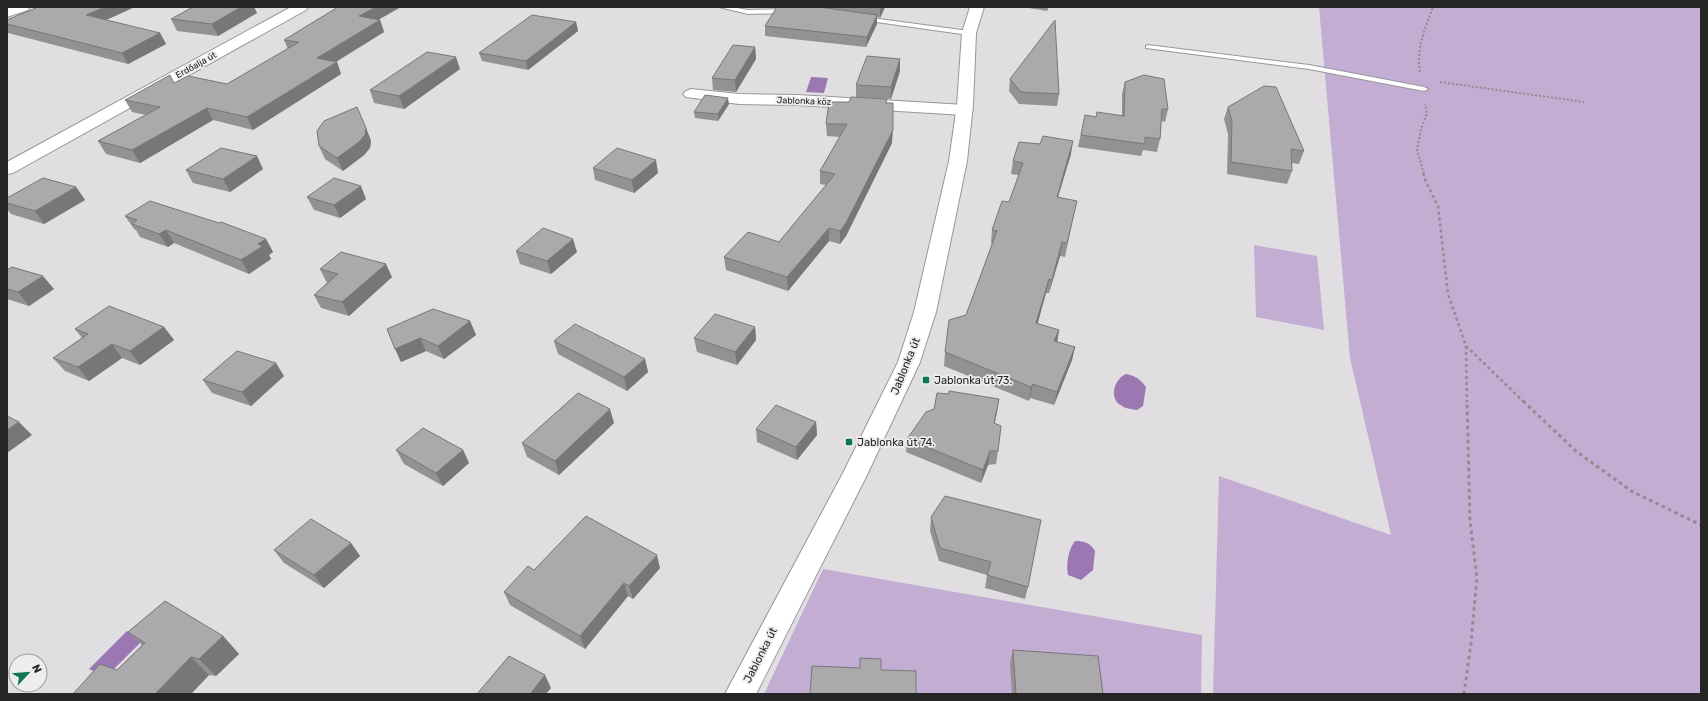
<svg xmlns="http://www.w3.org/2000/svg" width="1708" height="701" font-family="Rubik,sans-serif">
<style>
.green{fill:#c3add3}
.water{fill:#9c78b3}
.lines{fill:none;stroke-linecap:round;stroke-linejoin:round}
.service-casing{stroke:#989699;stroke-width:2}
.minor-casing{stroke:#989699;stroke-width:2}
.tertiary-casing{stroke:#989699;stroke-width:2}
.path-far2{stroke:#8f8d90;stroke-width:2;stroke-dasharray:2 2;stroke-linecap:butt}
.path-far1{stroke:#8f8d90;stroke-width:2.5;stroke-dasharray:3 3;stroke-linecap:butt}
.path{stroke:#8f8d90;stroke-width:3;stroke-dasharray:3.5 3.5;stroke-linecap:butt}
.service{fill:#fff;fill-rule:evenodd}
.minor{fill:#fff;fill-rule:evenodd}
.tertiary{fill:#fff;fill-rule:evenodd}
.wall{fill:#939194}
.shaded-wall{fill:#787678}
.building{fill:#aba9ac;stroke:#787678}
.poi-dot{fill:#0e7851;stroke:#eeecef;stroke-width:1.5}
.labels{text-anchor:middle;stroke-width:3.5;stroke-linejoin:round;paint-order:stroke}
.far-street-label{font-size:9px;fill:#262526;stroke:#eeecef}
.street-label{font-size:11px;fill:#262526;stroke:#eeecef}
.poi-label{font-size:11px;fill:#262526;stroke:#eeecef;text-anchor:start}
</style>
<rect width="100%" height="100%" fill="#e1dee2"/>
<path class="green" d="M 1319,7 L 1701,7 L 1701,694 L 1213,694 L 1219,476 L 1391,535 L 1350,358 Z
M 1254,245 L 1317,256 L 1324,330 L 1256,317 Z
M 823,569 L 1202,635 L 1201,694 L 764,694 Z"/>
<path class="water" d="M 811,77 L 828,78 L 824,93 L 806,92 Z
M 1126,374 C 1136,376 1140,379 1146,387 L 1143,406 L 1137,410 C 1132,409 1126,409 1122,406 C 1108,399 1114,379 1126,374 Z
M 1075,541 C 1085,541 1090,543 1095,551 L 1093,570 L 1081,580 L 1068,575 C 1066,565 1068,550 1075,541 Z
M 127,631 L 144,639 L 106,677 L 89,669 Z"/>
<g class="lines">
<g class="service-casing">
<path id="service" d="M 719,7 L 732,7 L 748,10 L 788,9 L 791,11 L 788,13 L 748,14 Z
M 864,17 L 969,31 L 972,33 L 969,35 L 862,20 L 862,18 Z
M 1148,45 L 1309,65 L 1424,87 L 1428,89 L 1424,91 L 1309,69 L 1146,48 L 1146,46 Z"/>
</g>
<g class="minor-casing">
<path id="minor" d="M 11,7 L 29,7 L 28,10 L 7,17 L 7,8 Z
M 691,89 L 739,94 L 797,95 L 965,105 L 970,107 L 973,110 L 970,113 L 965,115 L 797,105 L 739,104 L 686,97 L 683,94 L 686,91 Z"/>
</g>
<g class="tertiary-casing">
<path id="tertiary" d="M 291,7 L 308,7 L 306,10 L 13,173 L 7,174 L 7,162 Z
M 970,7 L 984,7 L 976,33 L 973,105 L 967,161 L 936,312 L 920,362 L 867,475 L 756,694 L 725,694 L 843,473 L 898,362 L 914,312 L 949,161 L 957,105 L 962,33 Z"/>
</g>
<path class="path-far2" d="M 1420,72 C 1416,48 1425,29 1433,7
M 1440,82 L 1584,102
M 1424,174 L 1417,150 L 1421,129 L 1427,113 L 1425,104"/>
<path class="path-far1" d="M 1423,173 L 1426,182 L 1438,206 L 1448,294 L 1466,346 L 1467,402
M 1466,346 L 1524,402"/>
<path class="path" d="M 1523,401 L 1577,452 L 1633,492 L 1701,525
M 1464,694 L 1471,643 L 1477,577 L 1470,521 L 1467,401"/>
<use href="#service" class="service"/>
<use href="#minor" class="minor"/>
<use href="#tertiary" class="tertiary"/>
</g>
<path class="wall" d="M 193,7 L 254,7 L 257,13 L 218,36 L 177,31 L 171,19 Z
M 777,7 L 885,7 L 880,18 L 877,17 L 877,24 L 866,47 L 765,36 L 765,26 Z
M 1023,7 L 1049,7 L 1047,11 Z
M 7,20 L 160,33 L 166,44 L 128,64 L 8,33 L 7,31 Z
M 378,20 L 380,20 L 384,32 L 336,62 L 337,62 L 341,74 L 253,130 L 213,120 L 140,163 L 106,154 L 98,141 L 146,115 L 132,112 L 125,100 L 174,83 L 227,84 L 288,49 L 284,40 Z
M 576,22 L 578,31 L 528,70 L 482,61 L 479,53 Z
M 755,47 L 756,59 L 736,92 L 713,90 L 712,78 Z
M 460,69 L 404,109 L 374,103 L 370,90 Z
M 900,71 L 891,99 L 856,97 L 856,85 Z
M 1010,79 L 1059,94 L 1057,106 L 1019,104 L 1009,91 Z
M 1125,82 L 1168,109 L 1165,122 L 1161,121 L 1160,139 L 1157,152 L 1143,150 L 1141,156 L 1078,147 L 1085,115 L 1096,117 L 1122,115 L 1122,94 Z
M 887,103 L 892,143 L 846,236 L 840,244 L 829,241 L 788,291 L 726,270 L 724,257 L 779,242 L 826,185 L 820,184 L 820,171 L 840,137 L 827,136 L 826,124 Z
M 729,104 L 718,121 L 695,118 L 694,112 Z
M 1228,107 L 1304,151 L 1299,164 L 1291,163 L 1292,171 L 1287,184 L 1227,174 L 1228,134 L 1224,119 Z
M 366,128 L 371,141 L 370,148 L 364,155 L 343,171 L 325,159 L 319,146 Z
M 1071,154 L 1058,197 L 1074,214 L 1065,257 L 1060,256 L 1049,293 L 1046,293 L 1037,324 L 1059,330 L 1057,342 L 1075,347 L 1072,360 L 1054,405 L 1030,398 L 1029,401 L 944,366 L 945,352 L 966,315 L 992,244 L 991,243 L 992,230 L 1009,202 L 1019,175 L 1011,174 L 1013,161 Z
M 593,168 L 658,173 L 634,193 L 595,180 Z
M 263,169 L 230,192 L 193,183 L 186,170 Z
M 76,187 L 85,200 L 44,224 L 11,214 L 7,209 L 7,198 Z
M 307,197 L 366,199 L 340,218 L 314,210 Z
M 125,216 L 266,239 L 273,252 L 269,255 L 271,259 L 249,274 L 174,243 L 168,247 L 140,237 L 136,230 L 134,229 Z
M 516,251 L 577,252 L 551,274 L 520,264 Z
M 320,269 L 392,277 L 349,316 L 321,308 L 314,295 L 327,283 Z
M 7,270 L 54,289 L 29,306 L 7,299 Z
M 470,321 L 476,335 L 444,359 L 426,351 L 401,362 L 387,329 Z
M 164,327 L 174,340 L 140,365 L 122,358 L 89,381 L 65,371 L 53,358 L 82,338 L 75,329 Z
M 755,327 L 756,340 L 737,365 L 697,352 L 694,338 Z
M 554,341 L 645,359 L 648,372 L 627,391 L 558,354 Z
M 284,376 L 251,406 L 212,393 L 203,380 Z
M 949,394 L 999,399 L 994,424 L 998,451 L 996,464 L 988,465 L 981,483 L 906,452 L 907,439 L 934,409 Z
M 816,422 L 817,435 L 797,460 L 757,442 L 756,429 Z
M 614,423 L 559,475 L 527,457 L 522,443 Z
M 396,450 L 463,450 L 469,463 L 443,486 L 404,464 Z
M 931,517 L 1028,587 L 1025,599 L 985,588 L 987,575 L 939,561 L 930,531 Z
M 351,543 L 360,556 L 324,588 L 284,563 L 274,550 Z
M 660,568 L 633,599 L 628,596 L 585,649 L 510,605 L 504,592 L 534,570 Z
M 128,632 L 223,636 L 239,654 L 216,676 L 209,675 L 191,694 L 73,694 L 117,670 L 142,645 Z
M 1013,650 L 1103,694 L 1012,694 L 1010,662 Z"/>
<path class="shaded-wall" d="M 105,7 L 135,7 L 93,26 L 86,15 Z
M 241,7 L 254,7 L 257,13 L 218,36 L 212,24 Z
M 376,7 L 401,7 L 364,28 L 359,16 Z
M 880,7 L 885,7 L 880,18 Z
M 877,15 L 877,24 L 866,47 L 867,37 Z
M 380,20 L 384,32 L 322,70 L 317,58 Z
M 576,22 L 578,31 L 528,70 L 526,61 Z
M 160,33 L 166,44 L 128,64 L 122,53 Z
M 755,47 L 756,59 L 736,92 L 735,80 Z
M 456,57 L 460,69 L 404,109 L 399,96 Z
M 900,59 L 900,71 L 891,99 L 891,87 Z
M 337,62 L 341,74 L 253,130 L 247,117 Z
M 728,98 L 729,104 L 718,121 L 718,114 Z
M 207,108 L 213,120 L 140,163 L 132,150 Z
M 366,128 L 371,141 L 370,148 L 364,155 L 343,171 L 337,158 Z
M 893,130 L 892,143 L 846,236 L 840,244 L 840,231 Z
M 1073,141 L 1071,154 L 1054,210 L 1057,197 Z
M 257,156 L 263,169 L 230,192 L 223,179 Z
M 656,160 L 658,173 L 634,193 L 632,180 Z
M 361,186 L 366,199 L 340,218 L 334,205 Z
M 76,187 L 85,200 L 44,224 L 35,211 Z
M 829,228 L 829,241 L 788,291 L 787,277 Z
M 166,230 L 174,243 L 168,247 L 159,234 Z
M 266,239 L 273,252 L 269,255 L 271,259 L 249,274 L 241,260 L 258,244 Z
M 573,239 L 577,252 L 551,274 L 547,261 Z
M 1062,242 L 1060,256 L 1049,293 L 1052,280 Z
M 386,264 L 392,277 L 349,316 L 342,302 Z
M 43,276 L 54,289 L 29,306 L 18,292 Z
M 1049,279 L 1046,293 L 1034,337 L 1036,323 Z
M 470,321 L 476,335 L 444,359 L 438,346 Z
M 164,327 L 174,340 L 140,365 L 130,351 Z
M 755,327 L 756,340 L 737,365 L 735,352 Z
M 1059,330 L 1057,343 L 1054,341 Z
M 420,338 L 426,351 L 401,362 L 395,349 Z
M 112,344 L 122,358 L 89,381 L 78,367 Z
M 1075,347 L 1072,360 L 1054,405 L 1057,392 Z
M 645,359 L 648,372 L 627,391 L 624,377 Z
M 276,363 L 284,376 L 251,406 L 242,392 Z
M 1033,384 L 1030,398 L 1029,401 L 1031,387 Z
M 999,399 L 997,412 L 992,437 L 994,423 Z
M 610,409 L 614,423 L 559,475 L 555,461 Z
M 19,422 L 32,435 L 7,453 L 7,430 Z
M 816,422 L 817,435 L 797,460 L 796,447 Z
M 463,450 L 469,463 L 443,486 L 436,473 Z
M 990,451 L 988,465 L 981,483 L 983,470 Z
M 351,543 L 360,556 L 324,588 L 314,575 Z
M 657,555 L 660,568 L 633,599 L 629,586 Z
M 624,583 L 628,596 L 585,649 L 580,636 Z
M 223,636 L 239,654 L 216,676 L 199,659 Z
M 191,657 L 209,675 L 191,694 L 155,694 Z
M 545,675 L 551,688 L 546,694 L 530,694 Z"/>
<path class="building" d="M 38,7 L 105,7 L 86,15 L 160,33 L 122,53 L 7,24 L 7,20 Z
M 193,7 L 241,7 L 212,24 L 171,19 Z
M 338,7 L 376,7 L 359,16 L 380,20 L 317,58 L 337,62 L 247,117 L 207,108 L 132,150 L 98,141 L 160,107 L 125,100 L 170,75 L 174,83 L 188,76 L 227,84 L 299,42 L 284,40 Z
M 777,7 L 819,7 L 877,15 L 867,37 L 765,26 Z
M 532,15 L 576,22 L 526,61 L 479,53 Z
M 1055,20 L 1059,94 L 1021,92 L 1010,79 Z
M 733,45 L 755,47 L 735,80 L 712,78 Z
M 427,52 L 456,57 L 399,96 L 370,90 Z
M 867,56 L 900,59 L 891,87 L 856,85 Z
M 1144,75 L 1164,79 L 1168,109 L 1162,109 L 1160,139 L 1145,137 L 1145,144 L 1081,135 L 1085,115 L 1096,117 L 1097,112 L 1124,116 L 1125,82 Z
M 1264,86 L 1276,87 L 1304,151 L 1291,149 L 1292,171 L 1231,162 L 1232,121 L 1228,107 Z
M 705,95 L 728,98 L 718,114 L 694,112 Z
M 851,97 L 887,99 L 886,103 L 893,103 L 893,130 L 846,223 L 840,231 L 829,228 L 787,277 L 724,257 L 748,232 L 779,242 L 835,174 L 820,171 L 847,124 L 826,124 L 829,102 L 849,102 Z
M 357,107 L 366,128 L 365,135 L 359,142 L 337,158 L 319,146 L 317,131 L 324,121 Z
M 1043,136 L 1073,141 L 1057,197 L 1077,201 L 1067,243 L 1062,242 L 1052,280 L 1049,279 L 1036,323 L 1059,330 L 1054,341 L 1075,347 L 1057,392 L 1033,384 L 1031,387 L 945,352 L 949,320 L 966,315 L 997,231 L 992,230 L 1002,201 L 1009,202 L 1023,163 L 1013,161 L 1019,142 L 1040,144 Z
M 221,148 L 257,156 L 223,179 L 186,170 Z
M 617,148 L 656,160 L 632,180 L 593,168 Z
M 43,178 L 76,187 L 35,211 L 7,203 L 7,198 Z
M 334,178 L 361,186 L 334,205 L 307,197 Z
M 150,201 L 219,223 L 221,222 L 266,239 L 258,244 L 263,246 L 241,260 L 166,230 L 159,234 L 132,224 L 137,220 L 125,216 Z
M 543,228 L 573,239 L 547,261 L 516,251 Z
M 341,252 L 386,264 L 342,302 L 314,295 L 338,274 L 320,269 Z
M 12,267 L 43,276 L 18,292 L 7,289 L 7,270 Z
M 109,306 L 164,327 L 130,351 L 112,344 L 78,367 L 53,358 L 88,334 L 75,329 Z
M 433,309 L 470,321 L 438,346 L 420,338 L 395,349 L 387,329 Z
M 715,314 L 755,327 L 735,352 L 694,338 Z
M 575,324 L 645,359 L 624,377 L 554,341 Z
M 237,351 L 276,363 L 242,392 L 203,380 Z
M 949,391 L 999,399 L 994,423 L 1001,426 L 998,451 L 990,451 L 983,470 L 907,439 L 926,412 L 934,409 L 937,393 L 949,394 Z
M 578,393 L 610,409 L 555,461 L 522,443 Z
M 776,405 L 816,422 L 796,447 L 756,429 Z
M 7,416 L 19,422 L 7,430 Z
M 423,428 L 463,450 L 436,473 L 396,450 Z
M 945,496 L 1041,520 L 1028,587 L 987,575 L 991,562 L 940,548 L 931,517 Z
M 586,516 L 657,555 L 629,586 L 624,583 L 580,636 L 504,592 L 528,566 L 534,570 Z
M 311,519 L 351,543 L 314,575 L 274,550 Z
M 165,601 L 223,636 L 199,659 L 191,657 L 155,694 L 73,694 L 100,664 L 117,670 L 145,643 L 128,632 Z
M 1013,650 L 1098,656 L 1103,694 L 1016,694 Z
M 509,656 L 545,675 L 530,694 L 477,694 Z
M 860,658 L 881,659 L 881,670 L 916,671 L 916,694 L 810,694 L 812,666 L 860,668 Z"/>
<g class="poi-dot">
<rect x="922" y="376" width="8" height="8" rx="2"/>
<rect x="845" y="438" width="8" height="8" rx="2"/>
</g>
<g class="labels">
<g class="far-street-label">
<text transform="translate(196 65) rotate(-29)" y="3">Erdőalja út</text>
<text transform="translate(804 101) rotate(2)" y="3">Jablonka köz</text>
</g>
<g class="street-label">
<text transform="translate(905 366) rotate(-68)" y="4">Jablonka út</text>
<text transform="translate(760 655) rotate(-63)" y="4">Jablonka út</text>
</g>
<g class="poi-label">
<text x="934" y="384">Jablonka út 73.</text>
<text x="857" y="446">Jablonka út 74.</text>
</g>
</g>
<rect width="1708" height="701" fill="none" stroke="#262526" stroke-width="16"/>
<g transform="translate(28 673) rotate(64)"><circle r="19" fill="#eeecef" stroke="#9e9c9f"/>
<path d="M0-3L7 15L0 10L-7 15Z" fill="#0e7851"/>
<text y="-6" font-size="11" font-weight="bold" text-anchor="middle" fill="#262526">N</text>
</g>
</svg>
